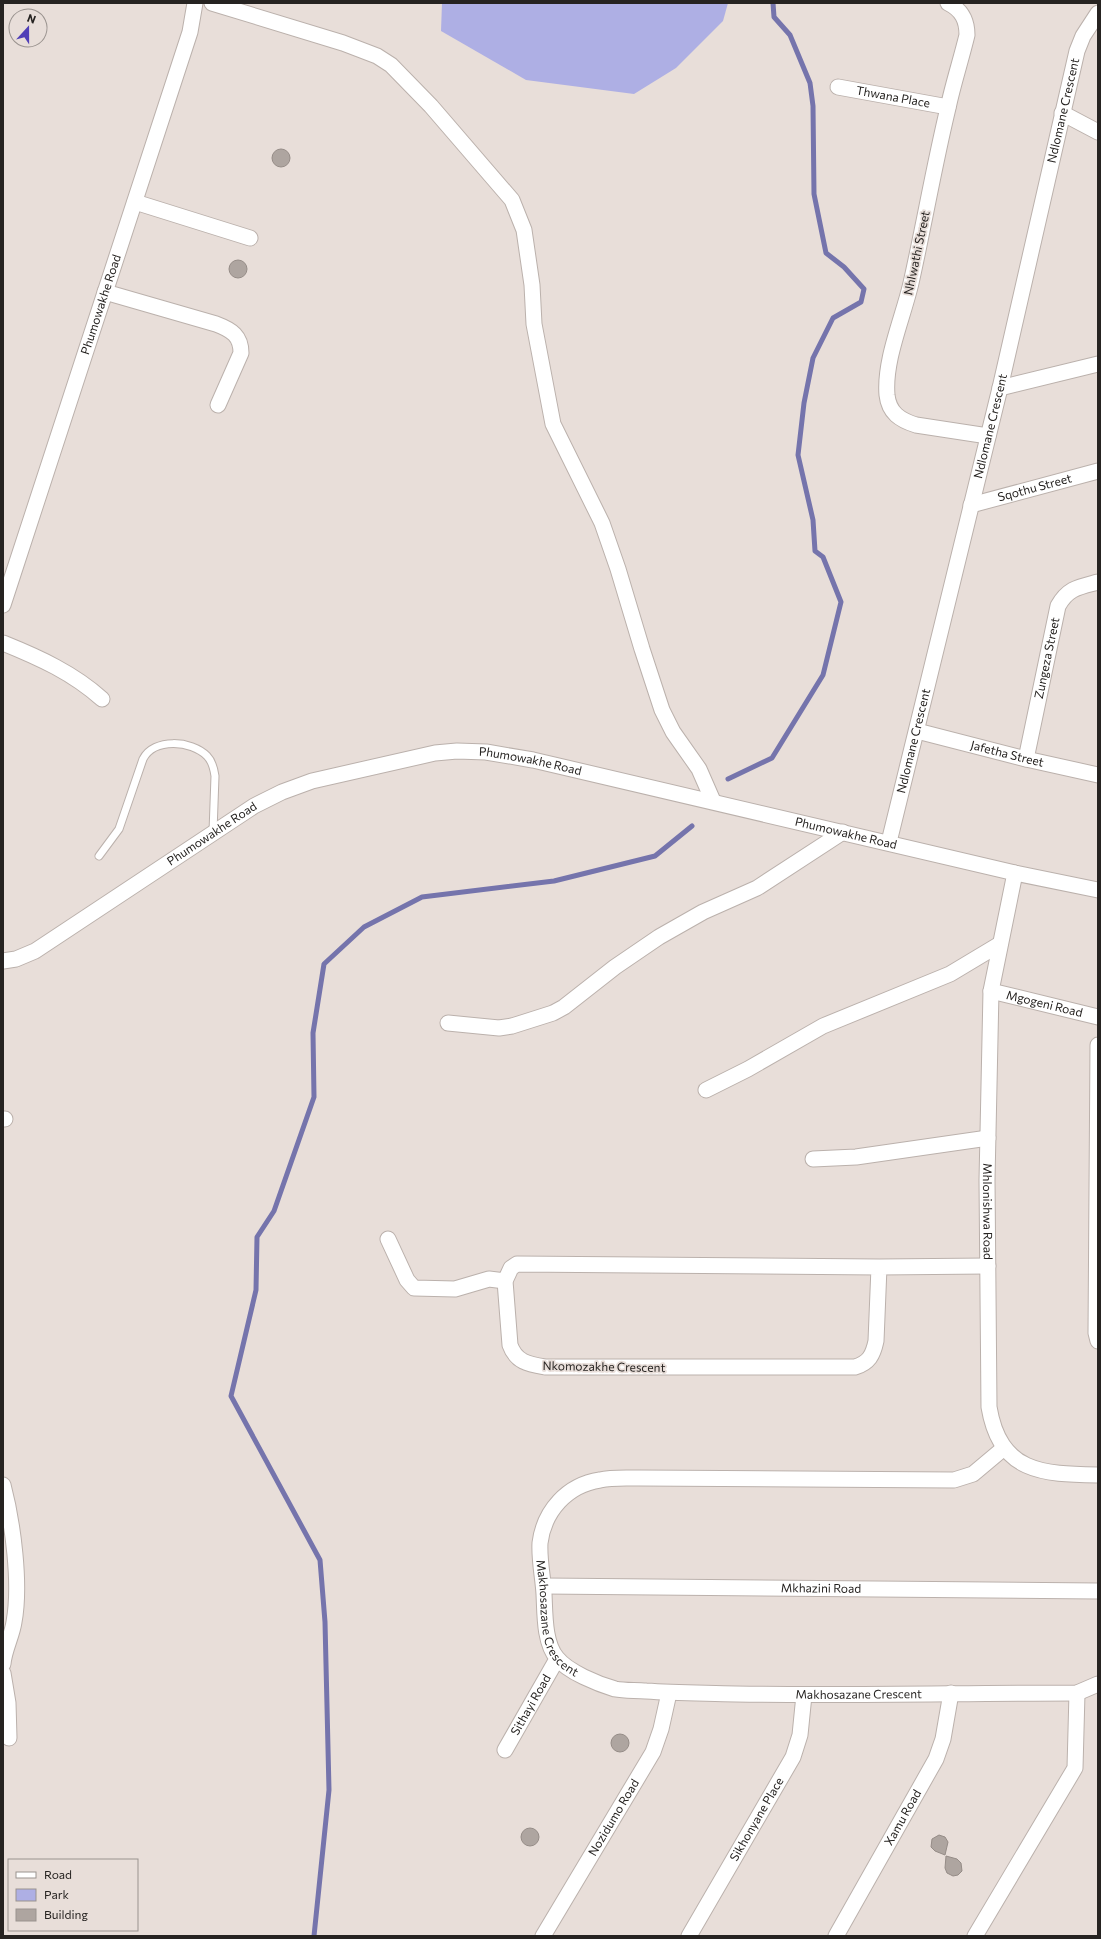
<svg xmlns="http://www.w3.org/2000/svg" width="1101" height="1939" font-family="Commissioner,sans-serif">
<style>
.green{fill:#aeafe4}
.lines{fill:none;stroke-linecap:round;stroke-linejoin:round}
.stream{stroke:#7574ac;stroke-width:5}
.building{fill:#aea5a0;stroke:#958c87}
.service-casing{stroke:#bbb1ac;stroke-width:9}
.minor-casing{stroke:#bbb1ac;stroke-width:17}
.service{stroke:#fff;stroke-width:7}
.minor{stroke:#fff;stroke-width:15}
.labels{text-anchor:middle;stroke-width:3.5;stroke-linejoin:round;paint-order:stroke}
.street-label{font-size:12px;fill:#262321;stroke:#e8ded9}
</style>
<rect width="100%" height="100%" fill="#e8ded9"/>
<path class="green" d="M 442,3 L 728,3 L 723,21 L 676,68 L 634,94 L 526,80 L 441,31 Z"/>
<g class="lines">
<path class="stream" d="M 728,779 L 772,758 L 823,675 L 841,602 L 823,557 L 815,551 L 813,520 L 798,455 L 804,403 L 813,358 L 833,318 L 861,302 L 864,289 L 844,267 L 826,253 L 814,194 L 813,106 L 810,83 L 790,35 L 774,17 L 773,3
M 314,1936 L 329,1790 L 325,1622 L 320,1560 L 231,1396 L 256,1290 L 257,1237 L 274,1211 L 314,1097 L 313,1033 L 324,964 L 364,927 L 422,897 L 554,881 L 655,856 L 692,826"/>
</g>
<path class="building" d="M272 158a9 9 0 1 1 18 0a9 9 0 1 1-18 0Z
M229 269a9 9 0 1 1 18 0a9 9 0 1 1-18 0Z
M611 1743a9 9 0 1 1 18 0a9 9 0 1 1-18 0Z
M521 1837a9 9 0 1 1 18 0a9 9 0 1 1-18 0Z
M 939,1835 L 945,1837 L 948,1842 L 945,1855 L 935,1851 L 931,1847 L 932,1839 Z
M 946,1856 L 957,1859 L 961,1863 L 962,1871 L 958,1875 L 953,1876 L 947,1873 L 945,1868 Z"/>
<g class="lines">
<g class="service-casing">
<path id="service" d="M 99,856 L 119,829 L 143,759 C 154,738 191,740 207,756 C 212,761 214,769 215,776 L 213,832"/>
</g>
<g class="minor-casing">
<g id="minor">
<path d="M 212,3 L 343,43 L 377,56 L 391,65 L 431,106 L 512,200 L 524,230 L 532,285 L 534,324 L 553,424 L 602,523 L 618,569 L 642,649 L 662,710 L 673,732 L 699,769 L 713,801"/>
<path d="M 948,3 C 962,10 967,20 967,35 C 961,60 953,84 948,108 C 934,166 924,225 911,283 C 903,318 884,360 887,395 C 889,413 900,420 916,425 L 988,436"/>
<path id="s1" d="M 838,87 L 948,107"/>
<path d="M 1062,113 L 1098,132"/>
<path d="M 135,202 L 250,238"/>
<path d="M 105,292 L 216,324 C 232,330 241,336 241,353 L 218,405"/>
<path d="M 1000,388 L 1098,364"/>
<path id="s2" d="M 971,505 L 1098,471"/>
<path id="s3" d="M 3,605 L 190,32 L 195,3"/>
<path d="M 3,643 C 40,658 73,673 102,699"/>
<path id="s4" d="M 917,731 L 1026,759 L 1098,775"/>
<path id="s5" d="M 1026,759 L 1058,606 C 1068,588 1079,587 1098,582"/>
<path id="s6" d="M 889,842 L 1000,388 L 1077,51 L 1083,36 L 1098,13"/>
<path id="s7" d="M 1015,873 L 991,991 L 987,1180 L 989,1407 C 1000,1473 1042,1474 1098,1475"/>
<path id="s8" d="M 3,961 L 16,959 L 35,951 L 254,806 L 282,792 L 312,781 L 435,753 L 457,751 L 486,752 L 533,760 L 1015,873 L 1098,890"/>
<path id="s9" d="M 991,991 L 1098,1017"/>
<path d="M 448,1023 L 499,1028 L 512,1026 L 553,1013 L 564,1007 L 615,967 L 659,937 L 703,912 L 757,888 L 843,832"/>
<path d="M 1098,1045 L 1096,1333 L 1098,1341"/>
<path d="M 706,1090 L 748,1069 L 823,1026 L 950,974 L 1000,944"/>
<path d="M 3,1119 L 5,1119"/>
<path d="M 813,1159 L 856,1157 L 988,1138"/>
<path d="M 388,1239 L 407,1280 L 414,1288 L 455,1289 L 489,1279 L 505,1281"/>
<path d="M 879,1267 L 876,1341 C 873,1355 869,1363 855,1367 L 545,1367 C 528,1364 516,1362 510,1345 L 505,1281 L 511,1268 L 517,1264 L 879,1267 L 988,1266"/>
<path id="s10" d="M 1004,1448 L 973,1474 L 954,1480 L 639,1478 C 626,1478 612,1477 600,1480 C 567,1485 544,1511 540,1543 C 539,1560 543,1577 544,1594 C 545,1613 544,1643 557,1658 C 568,1672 598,1684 615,1689 C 625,1691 636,1690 646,1691 C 676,1693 706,1693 736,1694 C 850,1696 964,1693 1077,1693 L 1098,1684"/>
<path d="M 3,1485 C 13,1523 21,1584 14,1622 C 12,1636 4,1650 3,1664"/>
<path id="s11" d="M 544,1586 L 1098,1591"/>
<path d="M 3,1673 L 8,1703 L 9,1738"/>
<path id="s12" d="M 505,1750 L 557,1659"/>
<path id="s13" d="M 543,1936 L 653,1752 L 661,1729 L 669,1693"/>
<path id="s14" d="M 689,1936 L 793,1757 L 800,1735 L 804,1695"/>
<path id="s15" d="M 836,1936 L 936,1759 L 943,1739 L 951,1693"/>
<path d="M 975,1936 L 1075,1768 L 1077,1693"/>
</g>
</g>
<use href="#service" class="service"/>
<use href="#minor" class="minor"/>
</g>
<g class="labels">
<g class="street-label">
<text dy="4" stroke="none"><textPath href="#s1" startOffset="56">Thwana Place</textPath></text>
<text dy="4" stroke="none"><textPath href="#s6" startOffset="752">Ndlomane Crescent</textPath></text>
<text transform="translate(917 253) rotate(-78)" y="4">Nhlwathi Street</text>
<text dy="4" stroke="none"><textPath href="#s3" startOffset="316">Phumowakhe Road</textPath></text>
<text dy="4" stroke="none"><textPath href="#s6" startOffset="428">Ndlomane Crescent</textPath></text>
<text dy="4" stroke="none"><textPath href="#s2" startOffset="66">Sqothu Street</textPath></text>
<text dy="4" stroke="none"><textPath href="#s5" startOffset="103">Zungeza Street</textPath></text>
<text dy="4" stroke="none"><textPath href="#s6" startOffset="104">Ndlomane Crescent</textPath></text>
<text dy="4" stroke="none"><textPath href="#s4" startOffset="93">Jafetha Street</textPath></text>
<text dy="4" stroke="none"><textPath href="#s8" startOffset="582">Phumowakhe Road</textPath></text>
<text dy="4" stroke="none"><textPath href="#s8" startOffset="906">Phumowakhe Road</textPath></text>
<text dy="4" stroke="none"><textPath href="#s8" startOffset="246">Phumowakhe Road</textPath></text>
<text dy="4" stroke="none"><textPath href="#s9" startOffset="55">Mgogeni Road</textPath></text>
<text dy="4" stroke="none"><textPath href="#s7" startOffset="341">Mhlonishwa Road</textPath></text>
<text transform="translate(604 1367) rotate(1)" y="4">Nkomozakhe Crescent</text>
<text dy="4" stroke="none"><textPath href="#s11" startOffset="277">Mkhazini Road</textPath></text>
<text dy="4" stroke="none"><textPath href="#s10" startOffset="588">Makhosazane Crescent</textPath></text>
<text dy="4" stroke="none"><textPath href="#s10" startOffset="936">Makhosazane Crescent</textPath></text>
<text dy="4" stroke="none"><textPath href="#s12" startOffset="52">Sithayi Road</textPath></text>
<text dy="4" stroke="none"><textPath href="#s13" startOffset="138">Nozidumo Road</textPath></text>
<text dy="4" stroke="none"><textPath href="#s15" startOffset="136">Xamu Road</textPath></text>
<text dy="4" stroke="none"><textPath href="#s14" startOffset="135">Sikhonyane Place</textPath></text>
</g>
</g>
<rect width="1101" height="1939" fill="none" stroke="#262321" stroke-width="8"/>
<rect x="8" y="1859" width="130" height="72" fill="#e8ded9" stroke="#9a938f"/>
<rect x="16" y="1872" width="20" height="6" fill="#ffffff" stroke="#9a938f"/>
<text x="44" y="1879" font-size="12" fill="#262321">Road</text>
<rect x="16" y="1889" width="20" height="12" fill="#aeafe4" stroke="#9a938f"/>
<text x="44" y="1899" font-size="12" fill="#262321">Park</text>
<rect x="16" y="1909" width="20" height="12" fill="#aea5a0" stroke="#9a938f"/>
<text x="44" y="1919" font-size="12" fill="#262321">Building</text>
<g transform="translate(28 28) rotate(21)"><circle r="19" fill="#e8ded9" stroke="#9a938f"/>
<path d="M0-3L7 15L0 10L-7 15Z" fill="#503fb7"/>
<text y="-6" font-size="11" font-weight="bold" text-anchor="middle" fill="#262321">N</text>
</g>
</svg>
